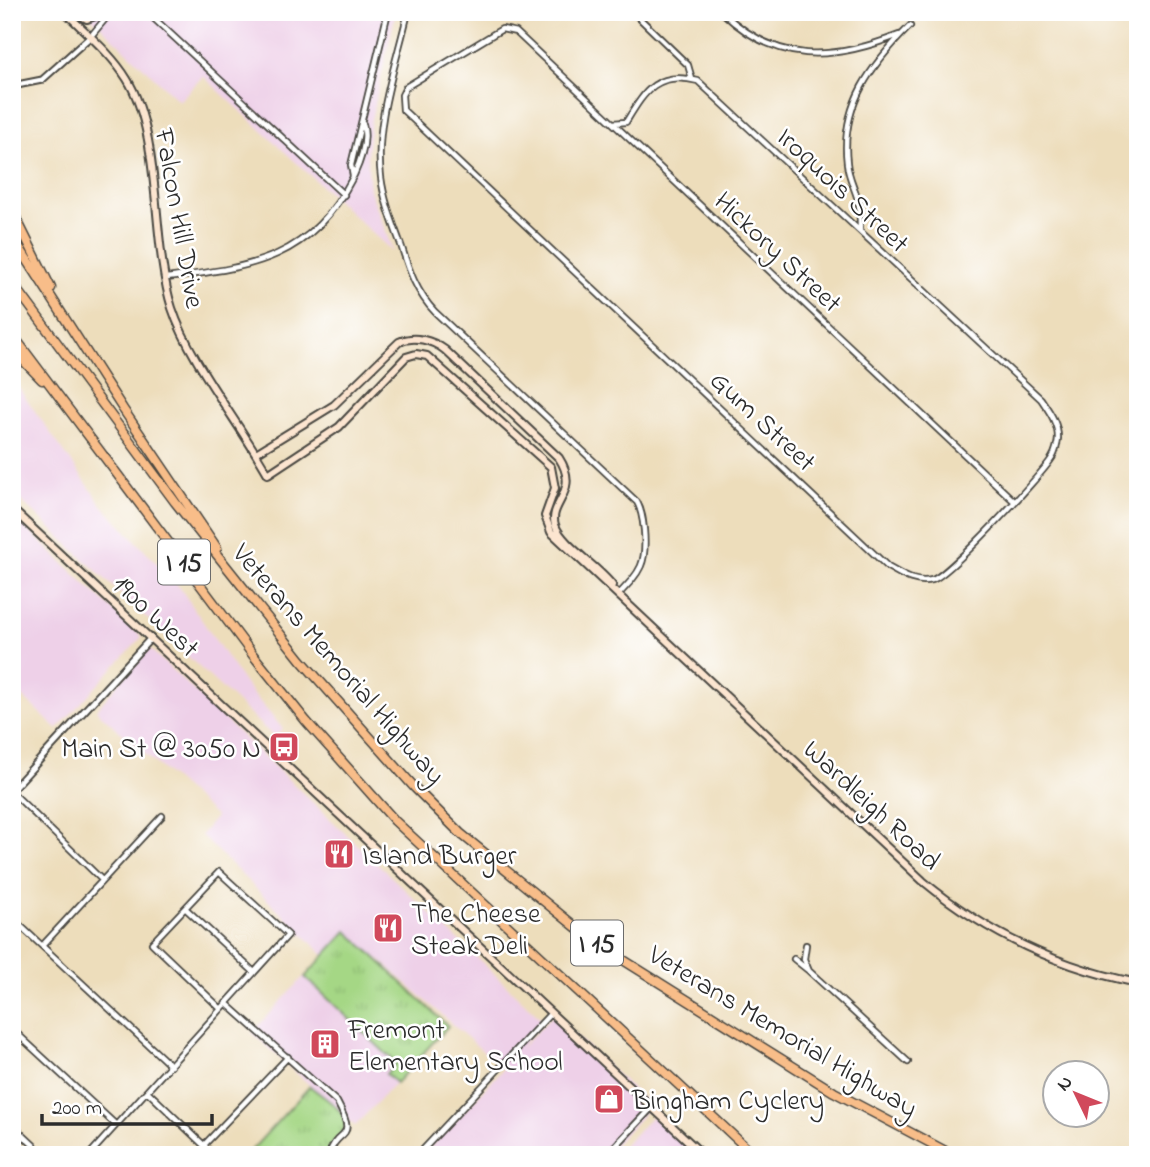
<svg xmlns="http://www.w3.org/2000/svg" width="1150" height="1167" font-family="'Indie Flower',sans-serif">
<style>
.built{fill:#eed0e8}
.grass{fill:url(#grass-tufts);stroke:#688158;stroke-width:2}
.lines{fill:none;stroke-linecap:round;stroke-linejoin:round}
.minor-casing{stroke:#484641;stroke-width:8}
.tertiary-casing{stroke:#484641;stroke-width:9}
.secondary-casing{stroke:#484641;stroke-width:10}
.motorway-casing{stroke:#484641;stroke-width:11}
.minor{stroke:#fff;stroke-width:4.5}
.tertiary{stroke:#fff;stroke-width:5}
.secondary{stroke:#fce5d0;stroke-width:6}
.motorway{stroke:#f8bd89;stroke-width:8}
.labels{text-anchor:middle;stroke-width:5;stroke-linejoin:round;paint-order:stroke}
.shield{fill:#fff;stroke:#6b6b6b;stroke-width:2}
.shield-label{font-size:26px;font-weight:bold;fill:#2b2b2b}
.street-label{font-size:28px;fill:#2b2b2b;stroke:#fff}
.poi-label{font-size:28px;fill:#2b2b2b;stroke:#fff;text-anchor:start}
</style>
<defs>
<pattern id="grass-tufts" width="24" height="20" patternUnits="userSpaceOnUse" patternTransform="scale(1.75)"><rect width="24" height="20" fill="#a5d785"/><path d="M3 7l-1-3M5 7V3M7 7l1-3M15 17l-1-3M17 17v-4M19 17l1-3" fill="none" stroke="#8eb973"/></pattern>
</defs>
<rect width="100%" height="100%" fill="#fff"/>
<filter id="ink" filterUnits="userSpaceOnUse"><feTurbulence type="fractalNoise" baseFrequency=".0143" numOctaves="2"/><feDisplacementMap in="SourceGraphic" scale="14" xChannelSelector="R" yChannelSelector="G"/><feConvolveMatrix kernelMatrix="1 2 1 2 8 2 1 2 1" color-interpolation-filters="sRGB"/></filter>
<filter id="wash" filterUnits="userSpaceOnUse"><feTurbulence type="fractalNoise" baseFrequency=".00686" numOctaves="4" result="noise"/><feDisplacementMap in="SourceGraphic" scale="28" xChannelSelector="R" yChannelSelector="G"/><feGaussianBlur stdDeviation="1.57" result="paint"/><feColorMatrix in="noise" values="0 0 0 0 0 0 0 0 0 0 0 0 0 0 0 0 0 1.4 0 .05"/><feComposite in="paint" operator="in"/></filter>
<g filter="url(#wash)">
<rect width="100%" height="100%" fill="#edddbb"/>
<path class="built" d="M 94,12 L 396,12 L 371,120 L 367,156 L 370,190 L 393,252 L 203,76 L 179,101 L 90,16 Z
M 12,379 L 102,505 L 180,588 L 247,687 L 283,729 L 274,737 L 12,492 Z
M 12,515 L 142,637 L 57,729 L 12,687 Z
M 149,648 L 542,1019 L 520,1049 L 553,1015 L 651,1106 L 605,1155 L 423,1155 L 503,1069 L 372,953 L 448,1026 L 355,1126 L 252,1033 L 324,955 L 201,835 L 216,817 L 96,710 Z
M 654,1114 L 697,1155 L 631,1155 L 623,1146 Z"/>
<path class="grass" d="M 347,931 L 448,1026 L 396,1083 L 386,1074 L 396,1063 L 305,977 Z
M 310,1086 C 322,1097 354,1113 343,1132 C 338,1140 329,1145 327,1155 L 247,1155 Z"/>
</g>
<g filter="url(#ink)">
<g class="lines">
<g class="minor-casing">
<path id="minor" d="M 147,12 L 344,195
M 408,12 C 396,65 374,123 381,177 C 384,201 393,223 401,245 C 409,270 416,292 435,312 L 637,502 C 642,511 643,520 644,530 C 647,564 641,571 618,595
M 633,12 L 688,65 L 692,79
M 722,12 C 777,65 832,61 899,35
M 91,36 L 111,12
M 613,123 L 626,122 C 645,91 657,70 698,81 L 1041,399 C 1049,411 1058,423 1058,438 C 1058,443 1055,454 1052,458 C 1042,475 947,577 932,580 C 915,584 902,575 888,567 L 403,110 L 402,95 L 406,87 L 502,29 L 516,32 L 1014,501
M 353,176 L 351,165 L 388,12
M 860,231 C 860,222 860,213 859,204 C 856,190 848,177 847,163 C 840,105 872,64 910,26
M 166,278 C 252,267 310,261 354,175 C 361,160 368,141 363,124
M 12,792 L 102,880
M 185,908 L 254,972
M 12,918 L 171,1066
M 806,945 L 804,959 L 809,971 L 908,1062
M 42,946 L 162,816
M 794,959 L 809,971
M 226,1003 L 337,1102 C 359,1143 337,1126 329,1155
M 12,1029 L 116,1125
M 147,1091 L 214,1155
M 12,1125 L 44,1155
M 204,1145 L 288,1057
M 89,1155 L 288,935 L 219,872 L 152,943 L 220,1008
M 418,1155 L 551,1013"/>
</g>
<g class="tertiary-casing">
<path id="tertiary" d="M 12,86 L 42,80 L 90,37
M 12,790 L 151,638
M 607,1155 L 652,1107"/>
</g>
<g class="secondary-casing">
<path id="secondary" d="M 65,12 C 86,33 111,53 127,79 C 162,135 151,243 172,308 C 189,360 240,424 268,474 L 339,427 L 406,357 L 416,354 L 427,356 L 551,467 L 555,488 L 545,516 L 551,532 L 923,881 C 986,933 1057,967 1138,983
M 74,12 L 87,19 L 106,12
M 256,453 L 334,405 L 399,342 C 414,335 432,340 445,350 L 559,458 C 581,492 548,503 555,525 C 562,545 599,567 612,585
M 12,509 L 703,1155"/>
</g>
<g class="motorway-casing">
<path id="motorway" d="M 12,210 L 51,288
M 12,236 L 123,409 L 217,548
M 12,282 L 175,502 L 301,660 L 415,788 L 460,833 L 593,941 L 834,1092 L 953,1155
M 12,334 L 253,655 L 306,721 L 395,821 L 754,1155
M 12,349 L 42,380"/>
</g>
<use href="#minor" class="minor"/>
<use href="#tertiary" class="tertiary"/>
<use href="#secondary" class="secondary"/>
<use href="#motorway" class="motorway"/>
</g>
</g>
<defs>
<g id="bus-square" transform="scale(1.575)"><rect x="-9" y="-9" width="18" height="18" rx="4" fill="#d1495b" stroke="#fff"/><path d="M-5-6H5V4H4V6H2V4H-2V6H-4V4H-5ZM-3.5-4V0h7V-4ZM-3.5 1.2v1.5H-2V1.2ZM2 1.2v1.5H3.5V1.2Z" fill="#fff"/></g>
<g id="restaurant-square" transform="scale(1.575)"><rect x="-9" y="-9" width="18" height="18" rx="4" fill="#d1495b" stroke="#fff"/><path d="M-5-6h1v4h1v-4h1v4h1v-4h1v5L-1.5 .5V6h-2V.5L-5-1ZM5-6V6H3V1.5H1.5Q1.5-4 5-6Z" fill="#fff"/></g>
<g id="building-square" transform="scale(1.575)"><rect x="-9" y="-9" width="18" height="18" rx="4" fill="#d1495b" stroke="#fff"/><path d="M-4-6H4V6H1V3H-1V6H-4ZM-2.5-4.3h1.7v1.8h-1.7ZM.8-4.3h1.7v1.8H.8ZM-2.5-1h1.7V.8h-1.7ZM.8-1h1.7V.8H.8Z" fill="#fff"/></g>
<g id="shop-square" transform="scale(1.575)"><rect x="-9" y="-9" width="18" height="18" rx="4" fill="#d1495b" stroke="#fff"/><path d="M-5-2.5h2.3a2.7 3.5 0 0 1 5.4 0H5L5.5 6h-11ZM-1.5-2.5h3a1.5 2.3 0 0 0-3 0Z" fill="#fff"/></g>
</defs>
<g fill-rule="evenodd">
<use href="#bus-square" x="284" y="747"/>
<use href="#restaurant-square" x="339" y="854"/>
<use href="#restaurant-square" x="388" y="928"/>
<use href="#building-square" x="325" y="1044"/>
<use href="#shop-square" x="609" y="1099"/>
</g>
<g class="labels">
<g class="shield">
<rect x="158" y="539.5" width="52" height="45" rx="5"/>
<rect x="571" y="920.5" width="52" height="45" rx="5"/>
</g>
<g class="shield-label">
<text x="184" y="571">I 15</text>
<text x="597" y="952">I 15</text>
</g>
<g class="street-label">
<text transform="translate(844 189) rotate(43)" y="10">Iroquois Street</text>
<text transform="translate(181 218) rotate(80)" y="10">Falcon Hill Drive</text>
<text transform="translate(779 251) rotate(43)" y="10">Hickory Street</text>
<text transform="translate(764 420) rotate(43)" y="10">Gum Street</text>
<text transform="translate(157 615) rotate(43)" y="10">1900 West</text>
<text transform="translate(340 663) rotate(49)" y="10">Veterans Memorial Highway</text>
<text transform="translate(873 804) rotate(43)" y="10">Wardleigh Road</text>
<text transform="translate(784 1030) rotate(31)" y="10">Veterans Memorial Highway</text>
</g>
<g class="poi-label">
<text x="261" y="757" text-anchor="end">Main St @ 3050 N</text>
<text x="362" y="864">Island Burger</text>
<text x="411" y="922">The Cheese<tspan x="411" dy="32">Steak Deli</tspan></text>
<text x="348" y="1038">Fremont<tspan x="348" dy="32">Elementary School</tspan></text>
<text x="632" y="1109">Bingham Cyclery</text>
</g>
</g>
<rect width="1150" height="1167" fill="none" stroke="#fff" stroke-width="42"/>
<g transform="translate(1076 1094) rotate(313)"><circle r="33" fill="#ffffff" stroke="#aaaaaa" stroke-width="2"/>
<path d="M0-5L12 26L0 18L-12 26Z" fill="#d1495b"/>
<text y="-10" font-size="19" font-weight="bold" text-anchor="middle" fill="#2b2b2b">N</text>
</g>
<path d="M42 1114v10h170v-10" fill="none" stroke="#2b2b2b" stroke-width="3.5"/>
<text x="52" y="1114" font-size="21" fill="#2b2b2b" stroke="#ffffff" stroke-width="5" paint-order="stroke">200 m</text>
</svg>
